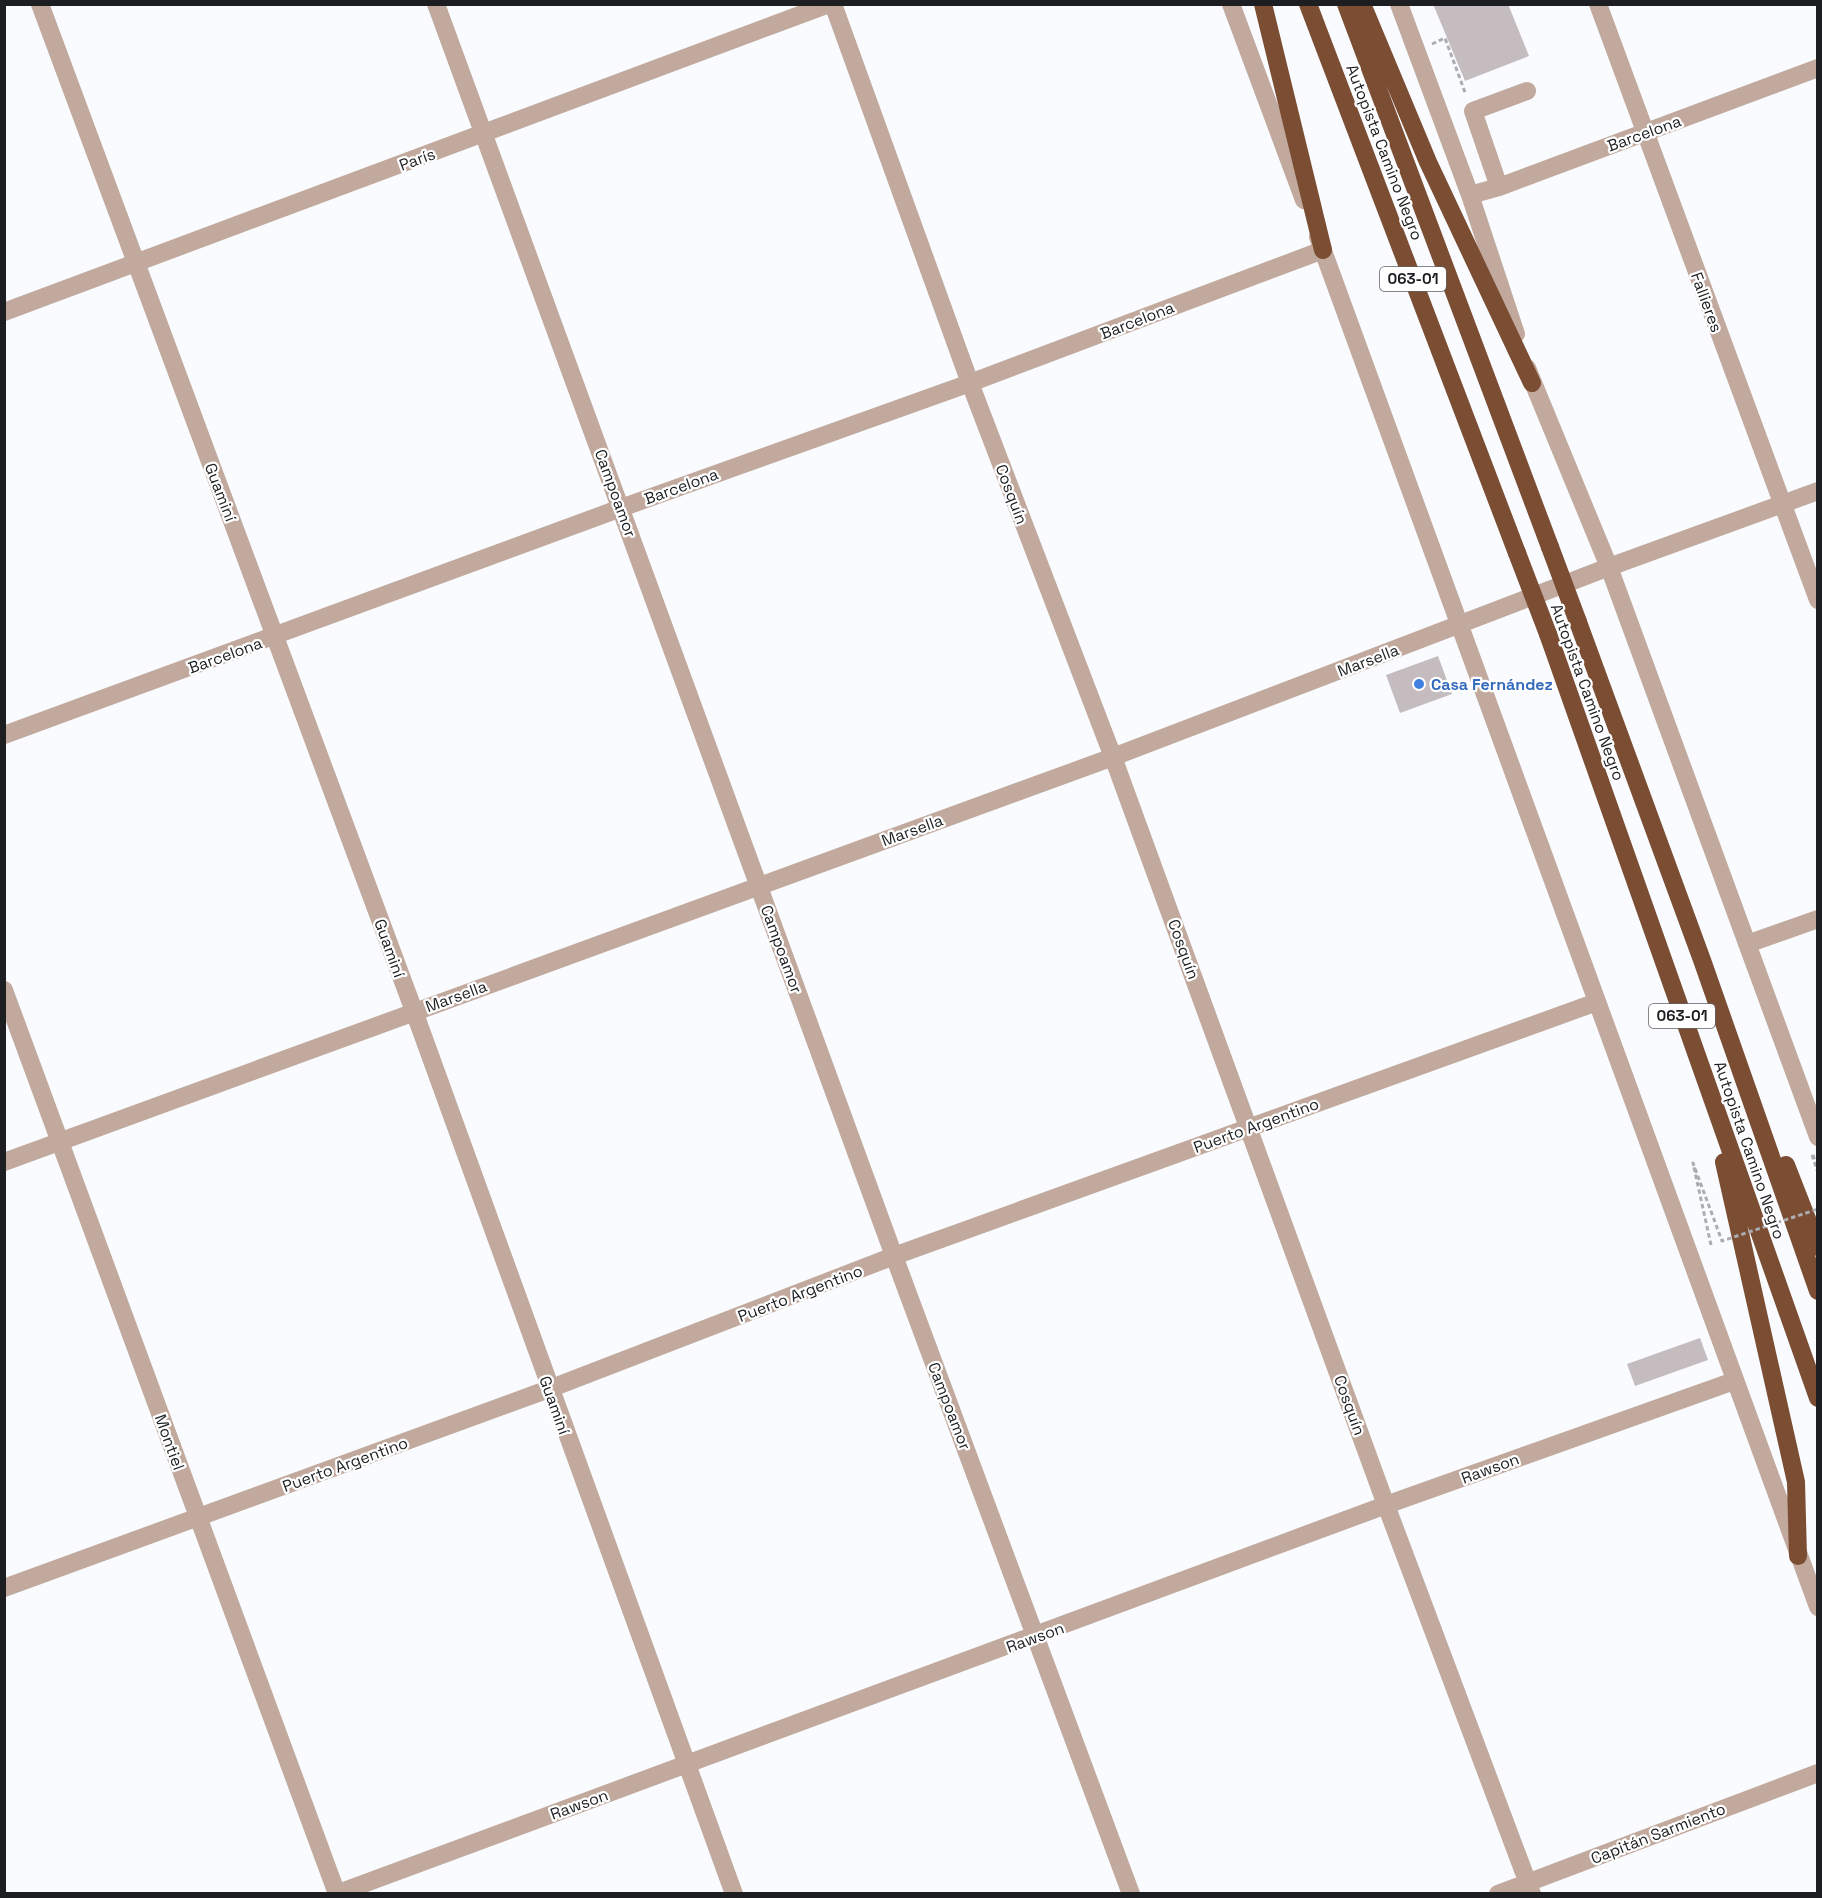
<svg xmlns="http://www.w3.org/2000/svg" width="1822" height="1898" font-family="'Space Grotesk',sans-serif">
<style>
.building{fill:#c5bcc0}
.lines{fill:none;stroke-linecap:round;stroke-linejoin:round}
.path{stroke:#abadb0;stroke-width:3;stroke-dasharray:4.5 3;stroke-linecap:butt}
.minor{stroke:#c1a99d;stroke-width:18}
.highway{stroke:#7b4d33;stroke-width:18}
.path-bridge{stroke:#abadb0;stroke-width:3;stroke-dasharray:4.5 3;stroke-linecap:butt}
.highway-bridge{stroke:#7b4d33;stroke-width:18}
.shop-dot{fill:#3f7fe0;stroke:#fff;stroke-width:2}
.labels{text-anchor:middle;stroke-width:4.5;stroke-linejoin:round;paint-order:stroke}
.shield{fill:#fff;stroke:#606264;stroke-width:1.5}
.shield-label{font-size:15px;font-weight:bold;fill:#1c1e21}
.street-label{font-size:16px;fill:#1c1e21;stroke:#fff}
.shop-label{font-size:16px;font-weight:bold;fill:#366cbe;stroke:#fff;text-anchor:start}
</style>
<rect width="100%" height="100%" fill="#f9fbfe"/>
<path class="building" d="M 1433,4 L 1508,4 L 1529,56 L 1465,81 Z
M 1438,656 L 1452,694 L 1400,713 L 1386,675 Z
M 1700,1338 L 1708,1360 L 1635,1386 L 1627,1364 Z"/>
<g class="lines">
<path class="path" d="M 1432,44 L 1445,38 L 1466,95
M 1812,1155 L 1818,1173
M 1813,1155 L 1818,1169"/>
<path class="minor" d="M 40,4 L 414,1011 L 734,1894
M 436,4 L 894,1256 L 1131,1894
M 833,4 L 970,383 L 1113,757 L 1386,1505 L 1532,1894
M 1231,4 L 1304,200
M 1399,4 L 1470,195 L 1516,334
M 1598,4 L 1818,600
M 1499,187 L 1473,111 L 1527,91
M 1470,195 L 1499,187 L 1818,68
M 1318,237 L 1818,1607
M 4,312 L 829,4
M 1527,368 L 1609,567 L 1818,1137
M 4,735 L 621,508 L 970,383 L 1323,250
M 1747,944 L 1818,919
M 4,990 L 337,1894
M 4,1162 L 1113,757 L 1609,567 L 1818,491
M 4,1588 L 549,1389 L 894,1256 L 1597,1002
M 336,1894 L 1386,1505 L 1734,1381
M 1498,1894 L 1818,1773"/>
<path class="highway" d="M 1263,4 L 1323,250
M 1308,4 L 1517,553
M 1346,4 L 1550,547
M 1362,4 L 1428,162 L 1532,383
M 1578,622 L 1702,960 L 1818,1291
M 1548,634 L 1818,1398
M 1724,1162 L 1796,1482 L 1798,1556
M 1786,1165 L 1818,1247"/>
<path class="path-bridge" d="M 1711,1245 L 1693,1163 L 1722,1241 L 1818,1209"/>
<path class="highway-bridge" d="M 1550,547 L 1578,622
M 1517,553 L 1548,634"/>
</g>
<circle class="shop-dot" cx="1419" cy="684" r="6"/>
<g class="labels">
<g class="shield">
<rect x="1380" y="267" width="66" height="24" rx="4.5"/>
<rect x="1649" y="1004" width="66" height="24" rx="4.5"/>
</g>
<g class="shield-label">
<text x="1413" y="284">063-01</text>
<text x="1682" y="1021">063-01</text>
</g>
<g class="street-label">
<text transform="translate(1644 133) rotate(-20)" y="6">Barcelona</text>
<text transform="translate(1385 152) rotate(69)" y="6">Autopista Camino Negro</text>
<text transform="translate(417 159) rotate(-20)" y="6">París</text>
<text transform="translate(1707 302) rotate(70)" y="6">Fallieres</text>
<text transform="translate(1137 320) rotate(-21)" y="6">Barcelona</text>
<text transform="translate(681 486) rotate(-20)" y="6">Barcelona</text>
<text transform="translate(221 492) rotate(69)" y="6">Guaminí</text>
<text transform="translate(616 493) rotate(70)" y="6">Campoamor</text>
<text transform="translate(1012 494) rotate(69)" y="6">Cosquín</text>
<text transform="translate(225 655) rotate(-20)" y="6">Barcelona</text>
<text transform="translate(1368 660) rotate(-21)" y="6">Marsella</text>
<text transform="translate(1588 692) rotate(70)" y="6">Autopista Camino Negro</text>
<text transform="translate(912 830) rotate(-20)" y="6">Marsella</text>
<text transform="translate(390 948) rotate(70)" y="6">Guaminí</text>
<text transform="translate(782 949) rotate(70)" y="6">Campoamor</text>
<text transform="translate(1184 949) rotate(70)" y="6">Cosquín</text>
<text transform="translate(456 996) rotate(-20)" y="6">Marsella</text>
<text transform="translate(1256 1125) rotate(-20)" y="6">Puerto Argentino</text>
<text transform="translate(1750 1150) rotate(71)" y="6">Autopista Camino Negro</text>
<text transform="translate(800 1293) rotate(-21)" y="6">Puerto Argentino</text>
<text transform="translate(555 1405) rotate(70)" y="6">Guaminí</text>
<text transform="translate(1350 1405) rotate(70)" y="6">Cosquín</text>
<text transform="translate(950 1406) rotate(69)" y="6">Campoamor</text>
<text transform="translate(170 1442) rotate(70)" y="6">Montiel</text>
<text transform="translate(345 1464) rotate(-20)" y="6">Puerto Argentino</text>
<text transform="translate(1490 1468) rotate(-20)" y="6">Rawson</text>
<text transform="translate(1035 1637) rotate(-20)" y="6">Rawson</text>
<text transform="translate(579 1804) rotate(-20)" y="6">Rawson</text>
<text transform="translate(1658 1833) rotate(-21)" y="6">Capitán Sarmiento</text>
</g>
<g class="shop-label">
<text x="1431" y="690">Casa Fernández</text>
</g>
</g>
<rect width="1822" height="1898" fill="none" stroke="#1c1e21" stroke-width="12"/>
</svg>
